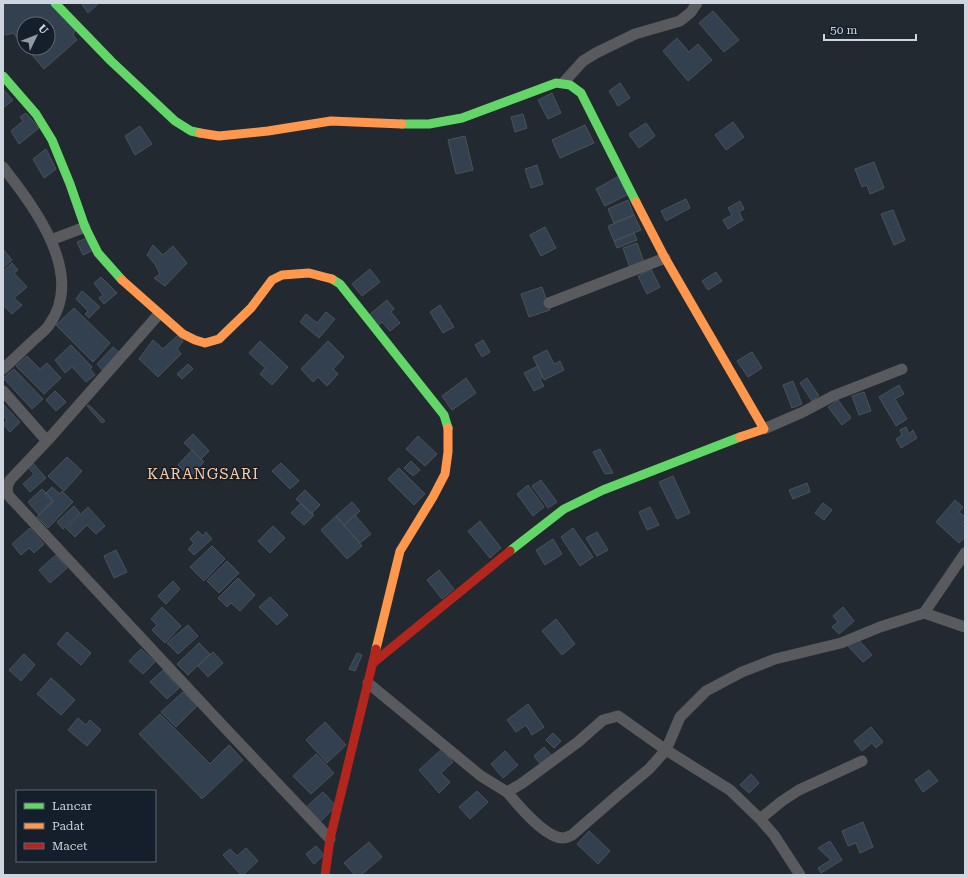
<svg xmlns="http://www.w3.org/2000/svg" width="968" height="878" font-family="'Roboto Serif',serif">
<style>
.building{fill:#334050;stroke:#4c5157}
.lines{fill:none;stroke-linecap:round;stroke-linejoin:round}
.street{stroke:#585a5d;stroke-width:11}
.fast{stroke:#63d668;stroke-width:9}
.slow{stroke:#ff974d;stroke-width:9}
.jam{stroke:#b3261e;stroke-width:9}
.labels{text-anchor:middle;stroke-width:3;stroke-linejoin:round;paint-order:stroke}
.quarter-label{font-size:15px;letter-spacing:1px;fill:#fecda1;stroke:#151e2b}
</style>
<rect width="100%" height="100%" fill="#232930"/>
<path class="building" d="M 5,3 L 51,3 L 76,28 L 73,35 L 77,40 L 44,69 L 26,48 L 48,48 L 48,24 L 24,24 L 24,45 L 13,33 L 6,35 L 3,33 L 3,5 Z
M 81,3 L 99,3 L 88,13 Z
M 713,11 L 739,40 L 724,52 L 699,23 Z
M 677,38 L 689,52 L 698,44 L 712,60 L 688,81 L 663,51 Z
M 620,83 L 630,98 L 618,106 L 609,91 Z
M 3,89 L 13,100 L 3,108 Z
M 552,93 L 561,113 L 548,119 L 538,100 Z
M 26,113 L 39,128 L 19,144 L 11,131 L 23,121 L 20,117 Z
M 523,114 L 527,128 L 515,132 L 511,117 Z
M 733,122 L 744,137 L 726,150 L 715,135 Z
M 646,123 L 655,136 L 639,148 L 629,134 Z
M 585,125 L 594,143 L 560,158 L 552,140 Z
M 140,126 L 152,144 L 135,155 L 125,136 Z
M 465,136 L 473,170 L 456,174 L 448,140 Z
M 46,149 L 56,169 L 44,178 L 33,159 Z
M 874,162 L 884,188 L 870,194 L 867,185 L 862,187 L 855,169 Z
M 537,165 L 543,184 L 531,188 L 525,169 Z
M 619,176 L 629,194 L 605,206 L 596,189 Z
M 686,199 L 690,208 L 666,221 L 661,211 Z
M 628,200 L 634,215 L 614,223 L 608,209 Z
M 740,201 L 744,209 L 739,212 L 743,220 L 728,229 L 723,220 L 732,215 L 728,208 Z
M 893,210 L 905,240 L 894,245 L 881,214 Z
M 634,215 L 641,230 L 614,241 L 608,226 Z
M 545,227 L 556,248 L 541,256 L 530,235 Z
M 634,233 L 637,240 L 617,248 L 614,241 Z
M 87,238 L 94,250 L 83,255 L 77,242 Z
M 637,243 L 644,262 L 630,268 L 623,248 Z
M 153,245 L 163,255 L 173,246 L 187,263 L 165,286 L 154,278 L 160,274 L 155,264 L 147,255 Z
M 3,249 L 12,260 L 3,268 Z
M 12,263 L 18,270 L 14,273 L 27,287 L 14,298 L 22,305 L 12,314 L 3,305 L 3,271 Z
M 370,269 L 380,282 L 362,296 L 352,284 Z
M 651,269 L 660,287 L 647,294 L 638,276 Z
M 716,272 L 722,281 L 708,290 L 702,281 Z
M 101,277 L 117,293 L 104,304 L 99,298 L 103,295 L 94,283 Z
M 542,287 L 550,310 L 529,317 L 521,294 Z
M 82,291 L 100,307 L 89,318 L 85,314 L 88,311 L 76,299 Z
M 387,300 L 394,309 L 391,312 L 400,323 L 390,331 L 382,322 L 378,326 L 369,315 Z
M 440,305 L 454,327 L 443,333 L 430,312 Z
M 74,308 L 110,343 L 93,362 L 56,325 Z
M 326,312 L 335,319 L 319,338 L 300,322 L 306,314 L 317,323 Z
M 178,335 L 183,341 L 177,349 L 181,354 L 158,377 L 139,359 L 153,340 L 163,349 Z
M 483,340 L 490,352 L 482,357 L 475,345 Z
M 260,341 L 288,367 L 272,385 L 260,374 L 265,368 L 249,353 Z
M 328,341 L 344,357 L 333,369 L 338,374 L 327,386 L 318,377 L 313,382 L 301,369 Z
M 71,345 L 92,367 L 90,369 L 95,375 L 86,382 L 72,367 L 65,373 L 55,360 Z
M 113,347 L 121,354 L 104,372 L 97,364 Z
M 547,350 L 554,364 L 560,361 L 564,370 L 544,380 L 533,357 Z
M 752,352 L 762,368 L 748,377 L 737,361 Z
M 27,356 L 40,369 L 47,363 L 61,378 L 44,394 L 16,366 Z
M 188,364 L 193,369 L 182,379 L 177,374 Z
M 538,366 L 543,377 L 540,379 L 544,386 L 534,391 L 524,373 Z
M 14,369 L 43,399 L 32,409 L 3,378 Z
M 466,378 L 476,393 L 452,410 L 442,396 Z
M 807,378 L 819,396 L 812,401 L 800,383 Z
M 793,381 L 802,404 L 792,408 L 783,385 Z
M 899,385 L 904,394 L 895,399 L 907,419 L 896,426 L 879,397 Z
M 55,391 L 66,402 L 56,411 L 46,400 Z
M 864,392 L 871,411 L 859,415 L 852,396 Z
M 838,400 L 851,418 L 842,425 L 828,407 Z
M 3,404 L 20,422 L 10,432 L 3,424 L 7,420 L 3,415 Z
M 89,405 L 105,421 L 102,423 L 87,406 Z
M 906,427 L 909,434 L 913,430 L 917,438 L 901,448 L 896,439 L 902,435 L 900,430 Z
M 193,434 L 209,451 L 201,459 L 184,443 Z
M 418,436 L 437,454 L 425,466 L 406,449 Z
M 600,449 L 613,473 L 605,474 L 593,452 Z
M 192,450 L 204,462 L 190,477 L 178,465 Z
M 67,457 L 82,471 L 64,491 L 48,476 Z
M 411,461 L 420,470 L 413,476 L 404,468 Z
M 32,462 L 46,478 L 30,492 L 23,484 L 34,474 L 27,466 Z
M 281,463 L 299,481 L 290,489 L 272,471 Z
M 399,468 L 425,494 L 414,505 L 388,479 Z
M 673,476 L 690,513 L 677,519 L 659,482 Z
M 541,480 L 557,502 L 548,508 L 532,486 Z
M 807,483 L 810,492 L 793,499 L 789,490 Z
M 528,485 L 544,507 L 533,516 L 517,494 Z
M 52,487 L 60,494 L 62,491 L 73,502 L 48,528 L 37,517 L 52,501 L 45,494 Z
M 42,489 L 54,501 L 39,515 L 28,502 Z
M 305,490 L 320,505 L 311,514 L 296,499 Z
M 955,500 L 963,507 L 959,512 L 965,517 L 965,521 L 962,524 L 965,527 L 965,537 L 959,543 L 936,522 Z
M 352,502 L 360,511 L 344,525 L 336,516 Z
M 301,503 L 314,515 L 304,525 L 291,513 Z
M 823,503 L 832,510 L 824,520 L 815,513 Z
M 74,506 L 80,513 L 63,529 L 57,522 Z
M 88,507 L 105,526 L 96,534 L 87,525 L 75,537 L 66,528 Z
M 650,507 L 659,525 L 647,530 L 639,512 Z
M 355,515 L 371,534 L 360,543 L 344,525 Z
M 336,516 L 362,546 L 347,559 L 321,530 Z
M 480,521 L 501,548 L 490,558 L 468,531 Z
M 273,526 L 285,538 L 270,553 L 258,541 Z
M 30,528 L 44,544 L 34,553 L 29,548 L 21,555 L 12,544 Z
M 573,528 L 593,557 L 580,566 L 561,537 Z
M 198,531 L 203,536 L 206,532 L 212,539 L 194,555 L 188,549 L 194,543 L 190,539 Z
M 597,532 L 608,550 L 597,556 L 586,538 Z
M 553,539 L 562,554 L 545,565 L 536,550 Z
M 212,546 L 225,559 L 204,581 L 190,567 Z
M 116,550 L 127,572 L 114,578 L 104,556 Z
M 56,555 L 67,568 L 50,583 L 39,570 Z
M 227,561 L 239,573 L 219,593 L 207,581 Z
M 439,570 L 454,589 L 442,599 L 427,580 Z
M 238,578 L 255,595 L 240,611 L 231,603 L 227,607 L 218,598 Z
M 173,581 L 180,589 L 166,604 L 158,596 Z
M 270,597 L 288,615 L 277,625 L 259,607 Z
M 162,607 L 181,626 L 165,643 L 152,630 L 157,625 L 151,619 Z
M 843,607 L 854,621 L 839,634 L 832,627 L 838,622 L 833,616 Z
M 556,619 L 575,644 L 562,655 L 542,631 Z
M 188,625 L 198,636 L 178,654 L 167,643 Z
M 67,632 L 91,653 L 81,665 L 57,644 Z
M 857,638 L 872,655 L 863,662 L 848,646 Z
M 199,643 L 210,654 L 188,675 L 177,664 Z
M 141,649 L 155,662 L 143,674 L 129,661 Z
M 213,652 L 223,663 L 208,677 L 198,666 Z
M 357,653 L 362,655 L 355,671 L 349,669 Z
M 24,654 L 35,665 L 21,681 L 9,670 Z
M 163,670 L 179,688 L 167,699 L 150,682 Z
M 51,678 L 75,700 L 61,715 L 37,694 Z
M 183,692 L 197,706 L 176,727 L 161,712 Z
M 528,704 L 544,727 L 532,735 L 526,725 L 516,732 L 507,720 Z
M 160,714 L 210,764 L 229,745 L 243,760 L 202,799 L 139,734 Z
M 78,718 L 86,725 L 90,720 L 101,730 L 87,746 L 68,730 Z
M 325,722 L 346,745 L 327,763 L 306,740 Z
M 871,727 L 883,742 L 876,748 L 872,743 L 862,751 L 854,741 Z
M 553,733 L 561,741 L 554,748 L 546,740 Z
M 544,747 L 552,756 L 541,765 L 534,756 Z
M 442,749 L 453,762 L 441,773 L 450,782 L 439,793 L 419,770 Z
M 505,751 L 518,765 L 503,778 L 491,764 Z
M 316,754 L 334,773 L 311,794 L 293,776 Z
M 929,770 L 938,781 L 923,792 L 915,780 Z
M 751,774 L 759,783 L 749,793 L 740,785 Z
M 477,791 L 488,802 L 470,819 L 459,807 Z
M 323,792 L 336,806 L 318,824 L 304,809 Z
M 863,822 L 873,847 L 860,853 L 856,843 L 848,846 L 842,831 Z
M 589,831 L 610,851 L 598,864 L 577,844 Z
M 830,841 L 842,860 L 821,873 L 818,868 L 831,860 L 818,848 Z
M 369,842 L 382,857 L 361,875 L 355,875 L 344,863 Z
M 316,846 L 324,855 L 314,864 L 306,854 Z
M 246,848 L 258,861 L 243,875 L 241,875 L 223,855 L 230,849 L 237,856 Z"/>
<g class="lines">
<path class="street" d="M 563,83 L 583,61 L 596,53 L 635,34 L 680,21 L 691,12 L 697,3
M 3,167 C 34,207 86,274 49,325 C 46,330 40,334 36,338 C 25,348 14,359 3,369
M 51,240 L 85,227
M 549,303 L 665,258
M 159,314 L 47,441 L 10,480 L 7,487 L 8,495 L 225,728 L 330,839
M 3,391 L 47,441
M 764,429 L 803,412 L 833,396 L 902,369
M 924,613 L 965,627
M 368,683 L 481,776 L 507,792 L 521,784 L 578,742 L 603,720 L 618,716 L 666,750 L 730,790 L 760,819 L 774,835 L 800,875
M 507,792 C 518,805 545,838 563,838 C 566,838 570,836 572,835 L 618,795 L 649,769 L 666,750 L 680,717 L 706,691 L 742,672 L 775,659 L 841,643 L 880,627 L 924,613 L 965,553
M 760,819 L 782,801 L 799,790 L 862,761"/>
<path class="fast" d="M 55,3 L 111,61 L 175,121 L 191,131 L 200,133
M 3,76 L 36,114 L 52,140 L 70,184 L 85,227 L 98,253 L 122,280
M 402,124 L 429,124 L 462,118 L 556,83 L 570,85 L 581,93 L 636,202
M 332,279 L 340,284 L 444,415 L 448,428
M 510,551 L 564,509 L 603,490 L 740,437"/>
<path class="slow" d="M 200,133 L 219,136 L 268,131 L 331,121 L 402,124
M 636,202 L 665,258 L 764,429 L 740,437
M 122,280 L 183,334 L 195,340 L 205,343 L 219,339 L 251,308 L 272,280 L 282,275 L 309,273 L 332,279
M 376,649 L 400,551 L 433,497 L 445,474 L 448,452 L 448,428"/>
<path class="jam" d="M 373,663 L 510,551
M 325,875 L 330,839 L 376,649"/>
</g>
<g class="labels">
<g class="quarter-label">
<text x="203" y="479">KARANGSARI</text>
</g>
</g>
<rect width="968" height="878" fill="none" stroke="#cfd5de" stroke-width="8"/>
<rect x="16" y="790" width="140" height="72" fill="#151e2b" stroke="#5f6773"/>
<rect x="24" y="803" width="20" height="6" fill="#63d668" stroke="#5f6773"/>
<text x="52" y="810" font-size="12" fill="#cfd5de">Lancar</text>
<rect x="24" y="823" width="20" height="6" fill="#ff974d" stroke="#5f6773"/>
<text x="52" y="830" font-size="12" fill="#cfd5de">Padat</text>
<rect x="24" y="843" width="20" height="6" fill="#b3261e" stroke="#5f6773"/>
<text x="52" y="850" font-size="12" fill="#cfd5de">Macet</text>
<g transform="translate(36 36) rotate(47)"><circle r="19" fill="#151e2b" stroke="#5f6773"/>
<path d="M0-3L7 15L0 10L-7 15Z" fill="#9399a1"/>
<text y="-6" font-size="11" font-weight="bold" text-anchor="middle" fill="#cfd5de">U</text>
</g>
<path d="M824 34v6h92v-6" fill="none" stroke="#cfd5de" stroke-width="2"/>
<text x="830" y="34" font-size="12" fill="#cfd5de" stroke="#151e2b" stroke-width="3" paint-order="stroke">50 m</text>
</svg>
